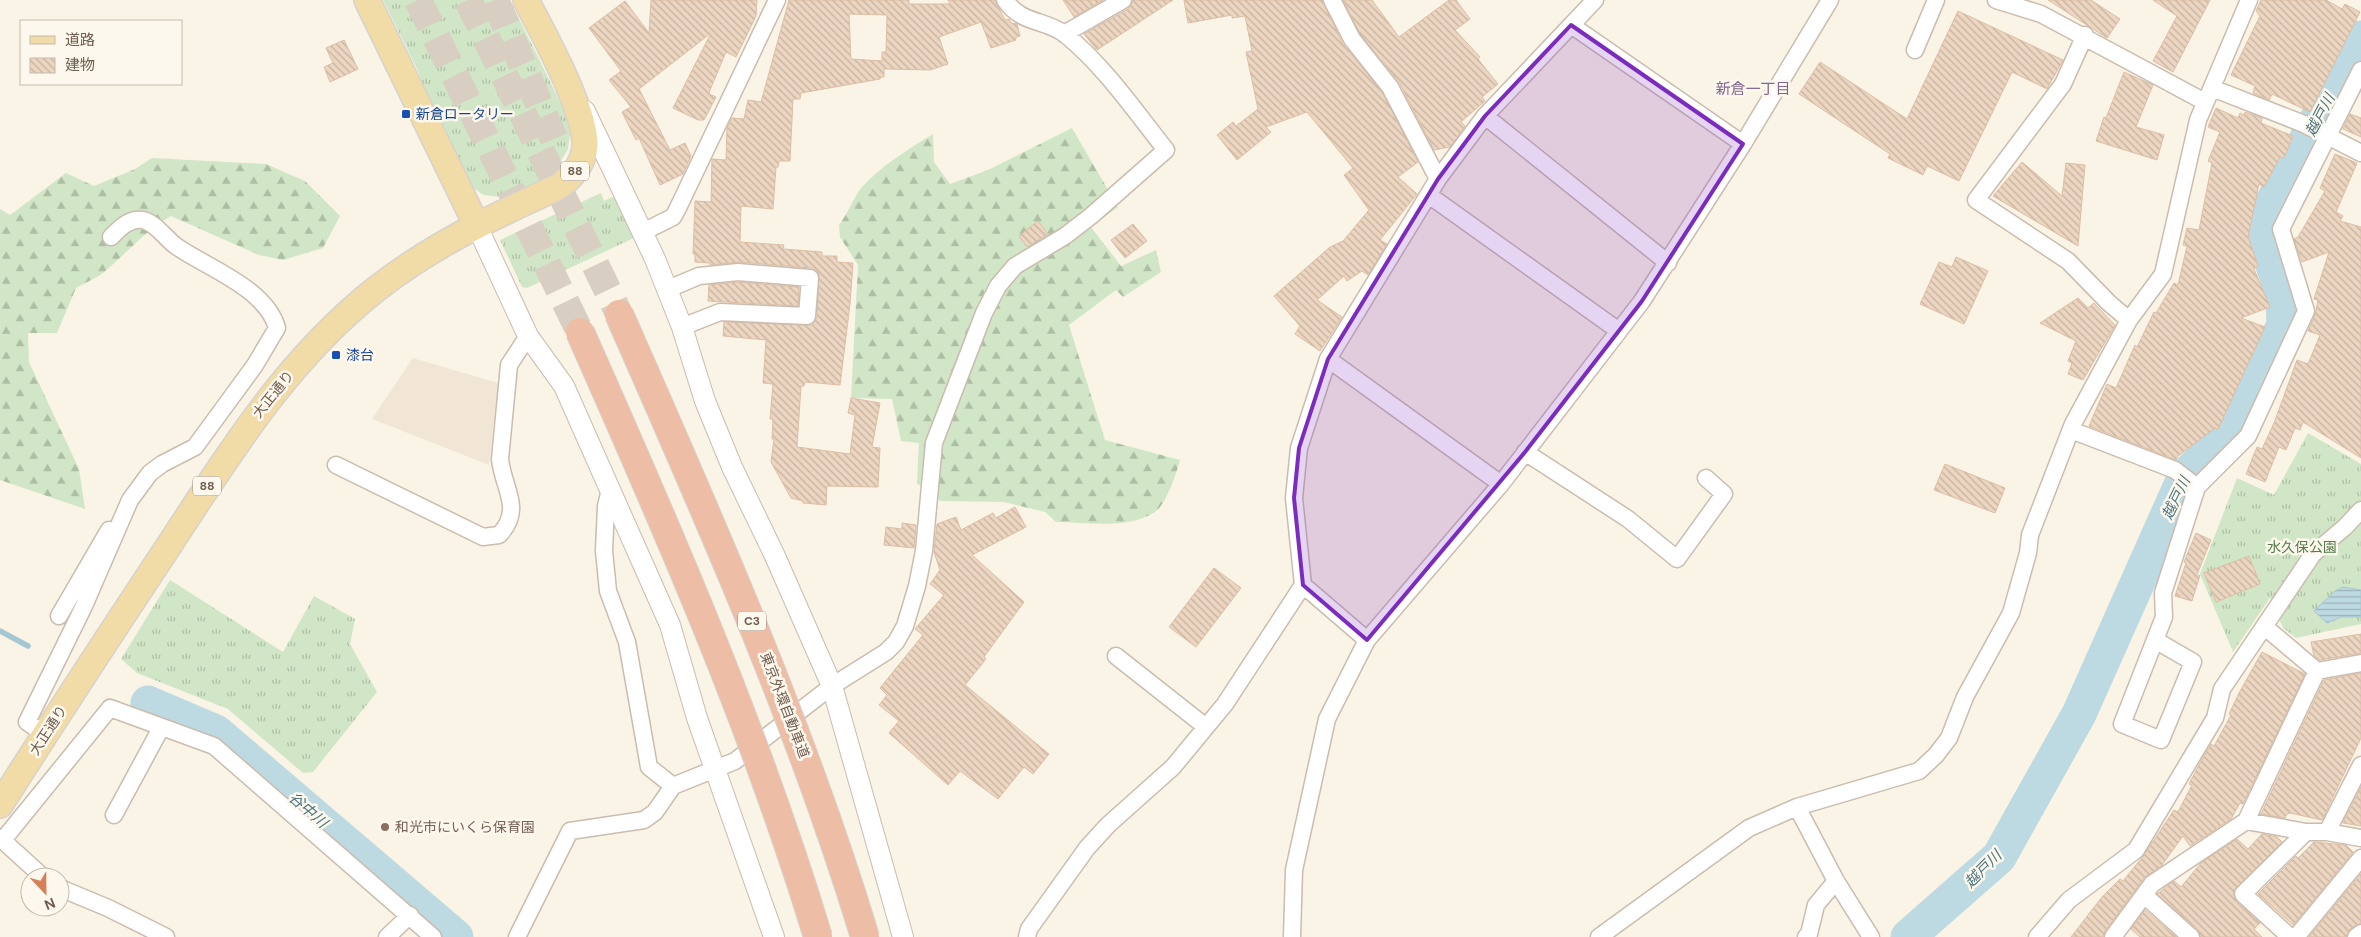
<svg xmlns="http://www.w3.org/2000/svg" width="2361" height="937" font-family="'DM Sans','Noto Sans JP',sans-serif">
<style>
.residential{fill:#f1e6d6}
.grass{fill:url(#grass-tufts)}
.forest{fill:url(#forest-firs)}
.water{fill:url(#water-rules);stroke:#a5c7d2}
.lines{fill:none;stroke-linecap:round;stroke-linejoin:round}
.stream{stroke:#a5c7d2;stroke-width:5.5}
.river{stroke:#bdd9e1;stroke-width:35}
.building{fill:url(#building-back-hatch);stroke:#ddbea4;fill-rule:evenodd}
.motorway-tunnel{stroke:#d8cec1;stroke-width:28;stroke-dasharray:28 14;stroke-linecap:butt}
.minor-casing{stroke:#cabcae;stroke-width:19}
.tertiary-casing{stroke:#cabcae;stroke-width:22}
.primary-casing{stroke:#d7d2cd;stroke-width:28}
.minor{stroke:#fff;stroke-width:16}
.tertiary{stroke:#fff;stroke-width:20}
.primary{stroke:#f1dba7;stroke-width:25}
.motorway-bridge-casing{stroke:#d7d2cd;stroke-width:30;stroke-linecap:butt}
.motorway-bridge{stroke:#edbda5;stroke-width:28}
.marked{fill:#7b2cbf;fill-opacity:0.2;stroke:#7b2cbf;stroke-width:4;stroke-linejoin:round}
.transit-dot{fill:#1a4fb4;stroke:#fdf8ed;stroke-width:2}
.education-dot{fill:#8d6e63;stroke:#fdf8ed;stroke-width:2}
.labels{text-anchor:middle;stroke-width:5;stroke-linejoin:round;paint-order:stroke}
.shield{fill:#fdf8ed;stroke:#9a8c7e;stroke-width:1}
.shield-label{font-size:12px;font-weight:bold;fill:#705d4e}
.transit-label{font-size:14px;fill:#164399;stroke:#fdf8ed;text-anchor:start}
.street-label{font-size:14px;fill:#705d4e;stroke:#fdf8ed}
.park-label{font-size:14px;fill:#557a4b;stroke:#fdf8ed}
.education-label{font-size:14px;fill:#785e54;stroke:#fdf8ed;text-anchor:start}
.neighbourhood-label{font-size:15px;fill:#83668c;stroke:#fdf8ed}
.water-label{font-size:15px;font-style:italic;fill:#4b7481;stroke:#fdf8ed}
</style>
<defs>
<pattern id="grass-tufts" width="24" height="20" patternUnits="userSpaceOnUse" patternTransform="scale(1.25)"><rect width="24" height="20" fill="#d1e6c7"/><path d="M3 7l-1-3M5 7V3M7 7l1-3M15 17l-1-3M17 17v-4M19 17l1-3" fill="none" stroke="#aebea4"/></pattern>
<pattern id="forest-firs" width="22" height="20" patternUnits="userSpaceOnUse" patternTransform="scale(1.25)"><rect width="22" height="20" fill="#d1e6c7"/><path d="M5 1l3.5 6h-7zM16 11l3.5 6h-7z" fill="#aebea4"/></pattern>
<pattern id="water-rules" width="6" height="5" patternUnits="userSpaceOnUse" patternTransform="scale(1.25)"><rect width="6" height="5" fill="#bdd9e1"/><path d="M0 2.5h6" fill="none" stroke="#9eb3b9"/></pattern>
<pattern id="building-back-hatch" width="6" height="6" patternUnits="userSpaceOnUse" patternTransform="scale(1.25)"><rect width="6" height="6" fill="#ecd6c1"/><path d="M-1 5l2 2M0 0l6 6M5-1l2 2" fill="none" stroke="#c4b19f"/></pattern>
</defs>
<rect width="100%" height="100%" fill="#faf4e7"/>
<path class="residential" d="M 413,358 L 498,383 L 489,465 L 372,419 Z"/>
<path class="grass" d="M 383,0 L 510,0 L 565,112 L 570,134 L 568,149 L 554,173 L 544,182 L 510,196 L 500,197 L 484,195 L 471,187 L 455,161 L 417,69 Z
M 601,193 L 604,201 L 615,196 L 634,238 L 527,288 L 522,287 L 500,240 Z
M 2308,433 L 2361,464 L 2361,624 L 2296,638 L 2283,628 L 2270,598 L 2233,652 L 2200,574 L 2237,478 L 2274,495 Z
M 170,580 L 283,652 L 314,596 L 355,619 L 350,644 L 377,692 L 313,772 L 303,773 L 228,709 L 137,673 L 121,659 Z"/>
<path class="forest" d="M 1072,128 L 1118,207 L 1091,227 L 1121,266 L 1156,250 L 1161,272 L 1123,297 L 1116,290 L 1069,325 L 1105,440 L 1180,460 C 1177,472 1166,505 1155,512 C 1127,530 1087,522 1056,522 L 1045,512 L 1004,502 L 941,501 L 917,483 L 919,443 L 901,441 L 892,399 L 851,398 L 858,265 L 840,237 L 839,225 C 847,215 854,197 861,188 C 881,166 908,149 933,134 L 934,162 L 950,184 L 988,170 Z
M 152,158 L 266,164 L 305,181 L 340,216 L 323,248 L 283,260 L 259,255 L 171,216 C 145,231 126,254 103,273 C 95,279 84,283 76,288 L 57,333 L 28,333 L 29,362 L 79,469 L 85,509 L 0,480 L 0,209 L 10,215 L 66,173 L 94,186 L 135,169 Z"/>
<path class="water" d="M 2343,587 L 2361,590 L 2361,617 L 2341,617 L 2327,623 L 2314,611 L 2335,591 Z"/>
<g class="lines">
<path class="stream" d="M 0,631 L 28,646"/>
<path class="river" d="M 148,703 L 216,732 L 456,937
M 1908,937 L 1999,857 L 2079,714 L 2185,476 L 2233,430 L 2284,325 L 2283,295 L 2264,239 L 2263,220 L 2361,38"/>
</g>
<path class="building" d="M 651,0 L 757,0 L 756,16 L 736,57 L 726,52 L 710,90 L 709,94 L 716,97 L 704,120 L 698,120 L 673,108 L 711,33 L 639,89 L 670,150 L 685,143 L 691,156 L 683,174 L 660,185 L 639,138 L 636,140 L 622,112 L 631,107 L 609,80 L 621,71 L 589,28 L 625,1 L 649,33 Z
M 789,0 L 909,0 L 909,4 L 950,4 L 948,0 L 995,0 L 1005,20 L 1009,19 L 1011,23 L 1017,24 L 1020,36 L 1015,38 L 1016,40 L 991,48 L 981,22 L 939,37 L 948,64 L 930,70 L 884,69 L 884,77 L 881,77 L 880,79 L 801,93 L 800,99 L 793,99 L 790,161 L 779,161 L 778,167 L 776,167 L 773,209 L 741,206 L 740,242 L 784,245 L 783,249 L 822,252 L 822,256 L 837,256 L 837,262 L 853,263 L 850,304 L 840,385 L 805,382 L 804,386 L 801,386 L 797,447 L 850,454 L 855,415 L 848,413 L 851,398 L 880,403 L 872,447 L 880,448 L 878,487 L 827,486 L 826,505 L 803,503 L 803,501 L 791,498 L 771,462 L 774,439 L 772,439 L 773,419 L 770,419 L 773,384 L 763,383 L 766,340 L 723,336 L 724,322 L 812,325 L 817,317 L 819,273 L 811,268 L 739,262 L 710,265 L 710,263 L 695,262 L 695,254 L 693,254 L 695,201 L 711,202 L 712,159 L 726,160 L 727,128 L 732,118 L 744,119 L 748,100 L 761,102 ZM 849,14 L 887,15 L 886,52 L 882,52 L 882,61 L 851,59 Z
M 1063,0 L 1103,0 L 1074,17 Z
M 1133,0 L 1173,0 L 1097,50 L 1084,34 L 1128,9 Z
M 1184,0 L 1322,0 L 1343,44 L 1382,92 L 1418,162 L 1398,177 L 1417,194 L 1380,240 L 1387,244 L 1368,275 L 1362,271 L 1347,281 L 1344,276 L 1317,300 L 1342,317 L 1320,351 L 1295,334 L 1300,326 L 1274,296 L 1330,247 L 1343,241 L 1369,210 L 1344,175 L 1353,168 L 1307,112 L 1266,127 L 1271,132 L 1237,160 L 1217,135 L 1233,122 L 1236,126 L 1258,109 L 1246,52 L 1252,51 L 1245,16 L 1232,18 L 1232,15 L 1188,23 Z
M 1343,0 L 1372,0 L 1399,37 L 1449,0 L 1456,0 L 1470,19 L 1455,30 L 1480,57 L 1478,59 L 1498,84 L 1482,97 L 1485,101 L 1461,122 L 1465,126 L 1450,147 L 1434,150 L 1399,82 L 1360,34 Z
M 2048,0 L 2091,0 L 2120,19 L 2107,38 Z
M 2153,0 L 2210,0 L 2173,72 L 2153,61 L 2177,16 Z
M 2261,0 L 2326,0 L 2342,9 L 2345,4 L 2360,12 L 2310,112 L 2272,94 L 2269,100 L 2253,93 L 2255,86 L 2231,75 L 2260,16 L 2256,11 Z
M 1958,11 L 2063,60 L 2047,89 L 2012,72 L 1959,181 L 1927,166 L 1923,175 L 1888,158 L 1890,154 L 1799,94 L 1820,62 L 1907,119 Z
M 344,40 L 358,69 L 330,82 L 324,67 L 333,63 L 326,48 Z
M 2124,72 L 2153,85 L 2136,127 L 2164,135 L 2157,160 L 2096,141 L 2104,117 L 2106,118 Z
M 2216,108 L 2238,118 L 2240,113 L 2244,115 L 2245,112 L 2262,118 L 2261,123 L 2293,136 L 2284,158 L 2280,157 L 2264,187 L 2259,184 L 2248,237 L 2258,265 L 2254,269 L 2270,307 L 2241,318 L 2265,327 L 2218,429 L 2215,428 L 2178,456 L 2176,460 L 2089,426 L 2107,384 L 2116,388 L 2135,345 L 2137,347 L 2154,312 L 2156,313 L 2174,283 L 2178,285 L 2187,246 L 2183,245 L 2187,228 L 2199,230 L 2212,163 L 2208,161 L 2220,132 L 2208,127 Z
M 2350,114 L 2361,118 L 2361,137 L 2343,129 Z
M 2335,154 L 2357,163 L 2336,212 L 2343,216 L 2340,221 L 2361,227 L 2361,458 L 2303,422 L 2300,430 L 2295,428 L 2286,450 L 2279,447 L 2265,482 L 2246,474 L 2257,447 L 2262,449 L 2274,423 L 2297,360 L 2308,364 L 2320,335 L 2308,331 L 2315,315 L 2318,300 L 2314,299 L 2329,252 L 2302,262 L 2294,239 L 2298,237 L 2325,191 L 2320,188 Z
M 2022,162 L 2062,196 L 2066,163 L 2085,165 L 2078,246 L 1993,196 Z
M 1038,221 L 1048,234 L 1027,247 L 1019,236 Z
M 1133,224 L 1147,241 L 1125,258 L 1111,240 Z
M 1956,257 L 1988,271 L 1964,324 L 1920,304 L 1939,262 L 1952,267 Z
M 738,282 L 799,287 L 798,306 L 708,301 L 709,285 Z
M 2078,298 L 2088,308 L 2094,303 L 2115,325 L 2083,380 L 2068,374 L 2072,363 L 2068,361 L 2076,341 L 2040,323 Z
M 1945,464 L 2005,488 L 1995,513 L 1934,490 Z
M 1015,507 L 1026,527 L 972,555 L 1024,602 L 984,657 L 986,659 L 965,685 L 1049,754 L 1033,774 L 1024,767 L 998,799 L 960,771 L 948,785 L 889,733 L 899,721 L 879,705 L 887,695 L 880,688 L 923,635 L 915,629 L 944,595 L 930,584 L 940,570 L 934,552 L 937,524 L 956,517 L 961,530 L 993,513 L 996,518 Z
M 902,523 L 916,525 L 914,548 L 884,545 L 886,527 L 902,529 Z
M 2196,533 L 2211,540 L 2196,577 L 2200,575 L 2192,601 L 2175,596 L 2186,563 L 2184,562 Z
M 2249,556 L 2260,584 L 2216,602 L 2204,573 Z
M 1214,568 L 1241,588 L 1196,647 L 1169,627 Z
M 2361,634 L 2361,653 L 2320,660 L 2314,656 L 2311,642 Z
M 2262,652 L 2305,674 L 2243,804 L 2240,803 L 2231,819 L 2190,846 L 2183,836 L 2162,865 L 2144,878 L 2105,931 L 2103,937 L 2071,937 L 2102,897 L 2120,879 L 2123,881 L 2144,855 L 2174,810 L 2178,812 L 2192,785 L 2189,784 L 2200,763 L 2211,744 L 2214,746 L 2231,715 L 2229,714 L 2239,693 Z
M 2361,673 L 2361,738 L 2322,820 L 2290,813 L 2287,814 L 2285,818 L 2261,814 L 2324,680 Z
M 2361,787 L 2361,826 L 2343,823 Z
M 2262,834 L 2277,837 L 2282,842 L 2233,892 L 2236,901 L 2260,923 L 2254,929 L 2262,937 L 2201,937 L 2198,930 L 2157,894 L 2174,881 L 2181,887 L 2201,863 L 2237,839 L 2248,849 Z
M 2314,842 L 2346,845 L 2353,852 L 2293,925 L 2258,894 L 2296,856 L 2298,858 Z
M 2361,874 L 2361,923 L 2350,929 L 2346,937 L 2309,937 Z
M 2145,910 L 2176,937 L 2140,937 L 2131,929 Z"/>
<g class="lines">
<path class="motorway-tunnel" d="M 418,0 L 580,332
M 468,0 L 619,314
M 495,0 L 554,139"/>
<g class="minor-casing">
<path id="minor" d="M 1332,0 L 1352,39 L 1390,87 L 1438,179
M 1996,0 L 2041,14 L 2205,102
M 1571,25 L 1743,144
M 1064,34 L 1123,0
M 2085,35 L 2063,84 L 1976,200 L 2068,261 L 2109,303 L 2129,320
M 1915,50 L 1936,0
M 2212,88 L 2304,124 L 2361,153
M 1485,116 L 1668,263
M 1430,196 L 1619,331
M 643,232 L 673,217 L 677,210 L 777,0
M 668,289 L 699,276 L 738,272 L 810,278 L 807,316 L 720,312 L 682,327
M 1328,359 L 1501,484
M 2071,430 L 2175,470 L 2197,487
M 1525,452 L 1628,519 L 1677,559 L 1724,494 L 1706,478
M 336,465 L 483,537 L 499,535 C 524,509 503,489 500,459 L 509,365 L 528,336
M 610,490 L 606,506 L 604,551 L 608,591 L 627,642 L 649,767 L 673,786
M 59,616 L 109,530
M 2265,627 L 2317,671 L 2361,663
M 1367,640 L 1303,585 L 1294,498 L 1299,448 L 1328,359 L 1438,179 L 1485,116 L 1595,0
M 2155,640 L 2193,662 L 2161,740 L 2122,724 L 2164,617 L 2163,593 L 2197,487 L 2248,436 L 2306,311 L 2281,229 L 2361,70
M 1116,656 L 1206,727
M 45,734 L 27,722 L 84,606 L 130,500 L 150,473 L 162,464 L 195,447 L 255,365 L 277,328 C 266,288 207,268 176,246 C 166,239 156,223 143,220 C 129,218 120,228 111,237
M 1797,807 L 1836,881 L 1871,937
M 114,815 L 161,728
M 2246,821 L 2306,832 L 2327,832 L 2361,838
M 2327,832 L 2361,765
M 0,838 L 43,877
M 3,840 L 110,708 L 214,746 L 433,937
M 60,888 L 108,908 L 166,937
M 2144,895 L 2191,937
M 387,937 L 410,915
M 517,937 L 570,831 L 644,820 L 655,812 L 673,786 L 735,761 L 832,686 L 886,652 L 896,642 L 905,626 L 917,586 L 924,551 L 934,443 L 984,313 L 998,286 L 1015,266 L 1065,236 L 1091,216 L 1166,150 C 1135,111 1105,67 1066,35 C 1046,19 1022,25 1005,0
M 1027,937 L 1029,929 L 1087,848 L 1108,825 L 1173,767 L 1225,704 L 1303,585
M 1292,937 L 1294,870 L 1327,719 L 1367,640 L 1501,484 L 1642,301 L 1743,144 L 1830,0
M 1599,937 L 1749,828 L 1797,807 L 1919,771 L 1936,755 L 1949,738 L 1965,697 L 2011,613 L 2028,553 L 2030,535 L 2073,424 L 2129,320 L 2163,274 L 2198,120 L 2249,0
M 1806,937 L 1809,934 L 1816,905 L 1836,881
M 2037,937 L 2069,900 L 2136,850 L 2215,718 L 2222,689 L 2313,554 L 2345,527 L 2361,510
M 2113,937 L 2152,884 L 2246,821 L 2317,671
M 2290,937 L 2243,894 L 2306,832
M 2296,937 L 2361,858
M 2356,937 L 2361,933"/>
</g>
<g class="tertiary-casing">
<path id="tertiary" d="M 585,111 L 655,259 L 682,327 L 705,401 L 732,467 L 774,554 L 832,686 L 903,937
M 476,224 L 528,336 L 564,386 L 670,625 L 697,718 L 774,937"/>
</g>
<g class="primary-casing">
<path id="primary" d="M 367,0 L 476,224
M 0,805 C 56,717 113,630 170,544 C 231,451 287,360 375,290 C 431,246 492,217 556,188 C 571,179 584,164 585,145 C 585,108 544,35 526,0"/>
</g>
<use href="#minor" class="minor"/>
<use href="#tertiary" class="tertiary"/>
<use href="#primary" class="primary"/>
<g class="motorway-bridge-casing">
<path id="motorway-bridge" d="M 619,314 C 709,518 800,723 865,937
M 580,332 C 668,530 755,729 818,937"/>
</g>
<use href="#motorway-bridge" class="motorway-bridge"/>
</g>
<path class="marked" d="M 1571,25 L 1743,144 L 1642,301 L 1525,452 L 1367,640 L 1303,585 L 1294,498 L 1299,448 L 1328,359 L 1438,179 L 1485,116 Z"/>
<g class="transit-dot">
<rect x="401" y="109" width="10" height="10" rx="2.5"/>
<rect x="331" y="350" width="10" height="10" rx="2.5"/>
</g>
<circle class="education-dot" cx="385" cy="827" r="5"/>
<g class="labels">
<g class="shield">
<rect x="561" y="161.5" width="28" height="19" rx="4"/>
<rect x="193" y="476.5" width="28" height="19" rx="4"/>
<rect x="738" y="611.5" width="28" height="19" rx="4"/>
</g>
<g class="shield-label">
<text x="575" y="175">88</text>
<text x="207" y="490">88</text>
<text x="752" y="625">C3</text>
</g>
<g class="transit-label">
<text x="416" y="119">新倉ロータリー</text>
<text x="346" y="360">漆台</text>
</g>
<g class="street-label">
<text transform="translate(273 394) rotate(-51)" y="5">大正通り</text>
<text transform="translate(785 705) rotate(69)" y="5">東京外環自動車道</text>
<text transform="translate(48 730) rotate(-57)" y="5">大正通り</text>
</g>
<g class="park-label">
<text x="2302" y="552">水久保公園</text>
</g>
<g class="education-label">
<text x="395" y="832">和光市にいくら保育園</text>
</g>
<g class="neighbourhood-label">
<text x="1753" y="94">新倉一丁目</text>
</g>
<g class="water-label">
<text transform="translate(2320 115) rotate(-62)" y="5">越戸川</text>
<text transform="translate(2176 498) rotate(-64)" y="5">越戸川</text>
<text transform="translate(308 810) rotate(41)" y="5">谷中川</text>
<text transform="translate(1983 869) rotate(-45)" y="5">越戸川</text>
</g>
</g>
<rect x="20" y="20" width="162" height="65" fill="#fdf8ed" stroke="#c5baad"/>
<rect x="30" y="36" width="25" height="8" fill="#f1dba7" stroke="#c5baad"/>
<text x="65" y="45" font-size="15" fill="#705d4e">道路</text>
<rect x="30" y="58" width="25" height="15" fill="url(#building-back-hatch)" stroke="#c5baad"/>
<text x="65" y="70" font-size="15" fill="#705d4e">建物</text>
<g transform="translate(45 892) rotate(158)"><circle r="24" fill="#fdf8ed" stroke="#c5baad"/>
<path d="M0-4L9 19L0 12L-9 19Z" fill="#d67f5a"/>
<text y="-8" font-size="14" font-weight="bold" text-anchor="middle" fill="#705d4e">N</text>
</g>
</svg>
